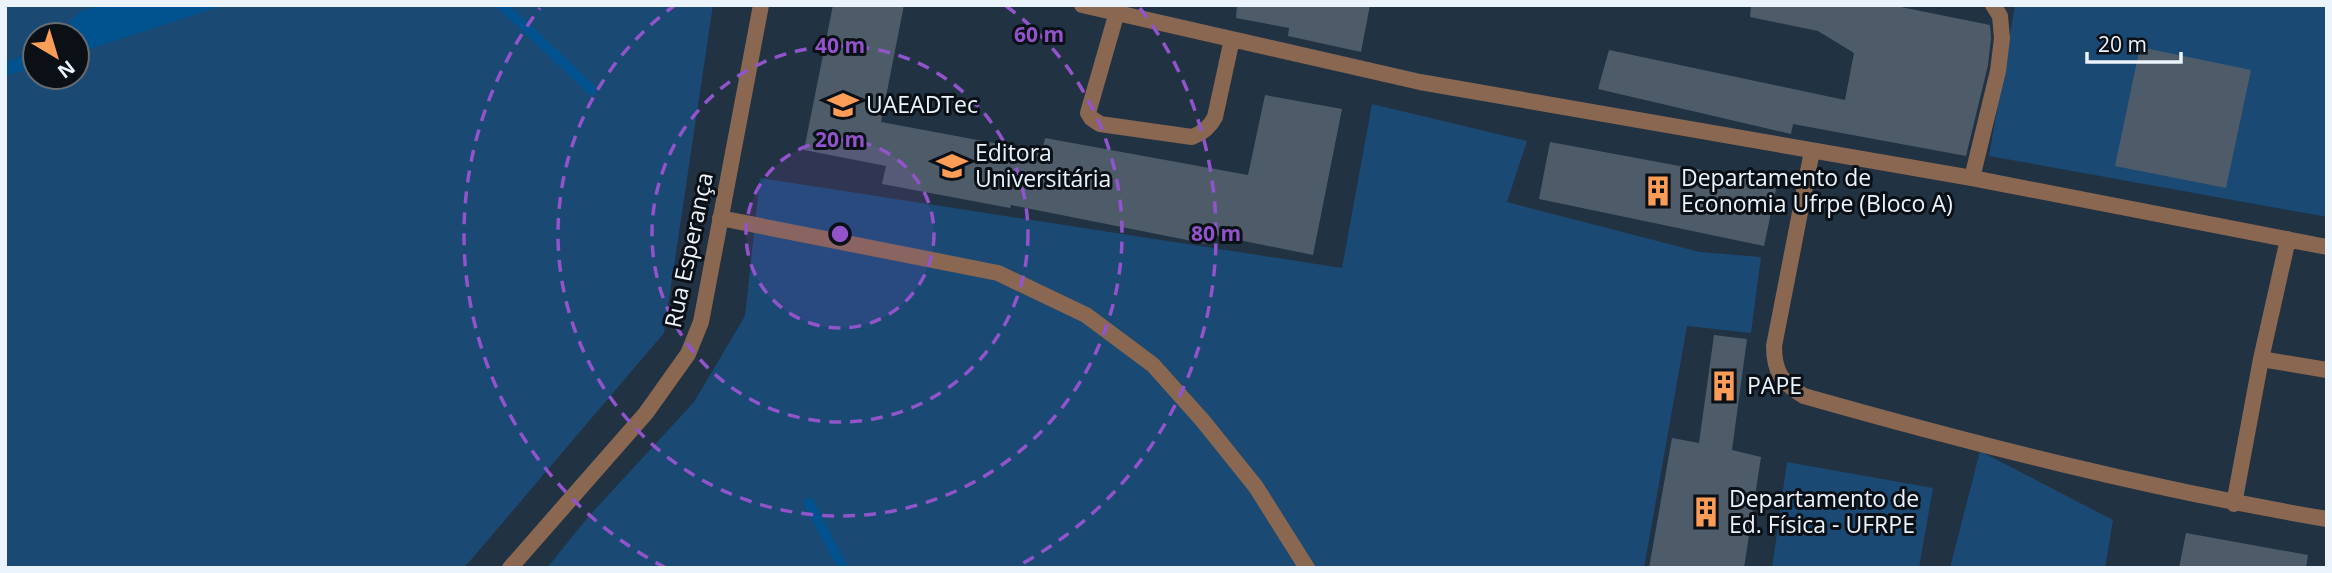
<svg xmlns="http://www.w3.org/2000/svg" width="2332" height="573" font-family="'Open Sans',sans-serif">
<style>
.built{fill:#213243}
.green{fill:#1a4973;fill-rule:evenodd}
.water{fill:#00538f}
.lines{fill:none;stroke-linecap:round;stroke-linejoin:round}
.stream{stroke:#00538f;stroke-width:10}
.building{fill:#4e5c6a}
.service{stroke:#896751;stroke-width:16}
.ring{fill:none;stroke:#9154cb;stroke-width:3.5;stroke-dasharray:12 9}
.labels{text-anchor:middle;stroke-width:6;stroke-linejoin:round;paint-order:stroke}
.poi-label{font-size:23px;fill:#ebf3fc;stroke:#0b1016;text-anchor:start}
.street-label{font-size:23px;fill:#ebf3fc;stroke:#0b1016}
.centre{fill:#9154cb;stroke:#0b1016;stroke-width:3.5}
.ring-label{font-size:21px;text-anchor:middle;font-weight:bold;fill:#9154cb;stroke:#0b1016;stroke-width:6;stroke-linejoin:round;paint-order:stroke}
</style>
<rect width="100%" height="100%" fill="#1c2834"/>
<path class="built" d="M 247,5 L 2327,5 L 2327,568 L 5,568 L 5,83 L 35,77 L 77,77 Z"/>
<path class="green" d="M 5,5 L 713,5 L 664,333 L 464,568 L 5,568 ZM 35,35 L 77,35 L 77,77 L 35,77 Z
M 2015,5 L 2327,5 L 2327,217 L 1989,156 Z
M 1372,104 L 1527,141 L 1507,202 L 1700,252 L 1761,257 L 1751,333 L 1687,326 L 1644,568 L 547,568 L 589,516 L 694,402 L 745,316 L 760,178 L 1342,268 Z
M 1980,451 L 2113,520 L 2105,568 L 1950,568 Z
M 1787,462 L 1933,488 L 1919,568 L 1772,568 Z"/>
<path class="water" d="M 101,5 L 225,5 L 77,53 L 77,35 L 70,35 L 70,21 L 82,11 Z
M 35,50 L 35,67 L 5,76 L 5,63 Z"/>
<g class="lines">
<path class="stream" d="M 502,5 L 592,90
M 809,503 L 843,568"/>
</g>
<path class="building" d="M 833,5 L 904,5 L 881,122 L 1042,152 L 1045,138 L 1248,175 L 1265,95 L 1342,109 L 1313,255 L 1209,234 L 1207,244 L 1011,205 L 1010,208 L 882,184 L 886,166 L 804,150 Z
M 1237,5 L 1370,5 L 1361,52 L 1288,36 L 1289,28 L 1236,18 Z
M 1751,5 L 1891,5 L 1990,25 L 1991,38 L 1988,65 L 1966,156 L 1793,124 L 1791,134 L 1598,89 L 1609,50 L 1845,100 L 1854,53 L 1818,31 L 1750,17 Z
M 2140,47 L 2251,70 L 2226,188 L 2115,166 Z
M 1550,142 L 1777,184 L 1764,246 L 1539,199 Z
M 1714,335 L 1747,339 L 1732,450 L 1761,457 L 1744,568 L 1649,568 L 1672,438 L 1699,443 Z
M 2186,533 L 2308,555 L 2306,568 L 2179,568 Z"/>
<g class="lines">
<path class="service" d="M 1082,5 L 1420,82 L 1972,178 L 2327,247
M 1119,5 L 1088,113 L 1091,118 L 1100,124 L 1192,137 C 1203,133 1210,127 1215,117 L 1232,39
M 1812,151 L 1774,346 C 1774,372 1782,383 1804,396 C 1977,445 2150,489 2327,519
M 1972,178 L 1998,71 L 2002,38 L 2000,16 L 1993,5
M 720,218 L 998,273 L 1086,315 L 1153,365 L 1203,421 L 1256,487 L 1307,568
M 2261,359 L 2327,370
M 2234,504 L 2261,359 L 2288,239
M 510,568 L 646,413 L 688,354 L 701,322 L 761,5"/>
</g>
<circle cx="840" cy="234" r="94" fill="#9154cb" fill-opacity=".12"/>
<g class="ring">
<circle cx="840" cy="234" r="94"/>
<circle cx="840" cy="234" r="188"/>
<path d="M1006 6A282 282 0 1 1 674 6"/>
<path d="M666 568A376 376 0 0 1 540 8M1140 8A376 376 0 0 1 1014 568"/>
</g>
<defs>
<g id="university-bare" transform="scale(2.415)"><path d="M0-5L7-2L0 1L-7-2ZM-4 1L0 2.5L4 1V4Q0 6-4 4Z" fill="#fd9c56" stroke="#0b1016" stroke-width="2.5" paint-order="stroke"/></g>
<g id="building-bare" transform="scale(2.415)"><path d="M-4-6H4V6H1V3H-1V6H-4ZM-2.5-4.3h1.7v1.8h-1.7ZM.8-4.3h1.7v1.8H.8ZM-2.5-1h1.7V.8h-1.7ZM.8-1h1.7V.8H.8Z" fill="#fd9c56" stroke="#0b1016" stroke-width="2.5" paint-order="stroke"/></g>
</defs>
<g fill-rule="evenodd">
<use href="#university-bare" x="843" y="105"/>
<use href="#university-bare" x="952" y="166"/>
<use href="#building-bare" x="1658" y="191"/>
<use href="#building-bare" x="1724" y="386"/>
<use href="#building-bare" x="1706" y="512"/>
</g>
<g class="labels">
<g class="poi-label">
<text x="866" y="113">UAEADTec</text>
<text x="975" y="161">Editora<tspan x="975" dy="26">Universitária</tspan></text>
<text x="1681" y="186">Departamento de<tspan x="1681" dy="26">Economia Ufrpe (Bloco A)</tspan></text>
<text x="1747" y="394">PAPE</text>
<text x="1729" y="507">Departamento de<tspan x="1729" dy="26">Ed. Física - UFRPE</tspan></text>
</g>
<g class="street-label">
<text transform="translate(689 250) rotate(-78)" y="8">Rua Esperança</text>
</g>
</g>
<circle cx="840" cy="234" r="10" class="centre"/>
<g class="ring-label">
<text x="1039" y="42">60 m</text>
<text x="840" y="53">40 m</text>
<text x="840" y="147">20 m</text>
<text x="1216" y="241">80 m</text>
</g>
<rect width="2332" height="573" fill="none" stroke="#ebf3fc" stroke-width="14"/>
<g transform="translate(56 56) rotate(142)"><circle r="33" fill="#0b1016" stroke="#656b72" stroke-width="2"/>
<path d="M0-5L12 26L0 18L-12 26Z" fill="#fd9c56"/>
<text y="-10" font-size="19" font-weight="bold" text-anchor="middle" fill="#ebf3fc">N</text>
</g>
<path d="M2087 52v10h94v-10" fill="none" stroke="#ebf3fc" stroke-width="3.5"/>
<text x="2098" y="52" font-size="21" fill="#ebf3fc" stroke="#0b1016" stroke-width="5" paint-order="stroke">20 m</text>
</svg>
